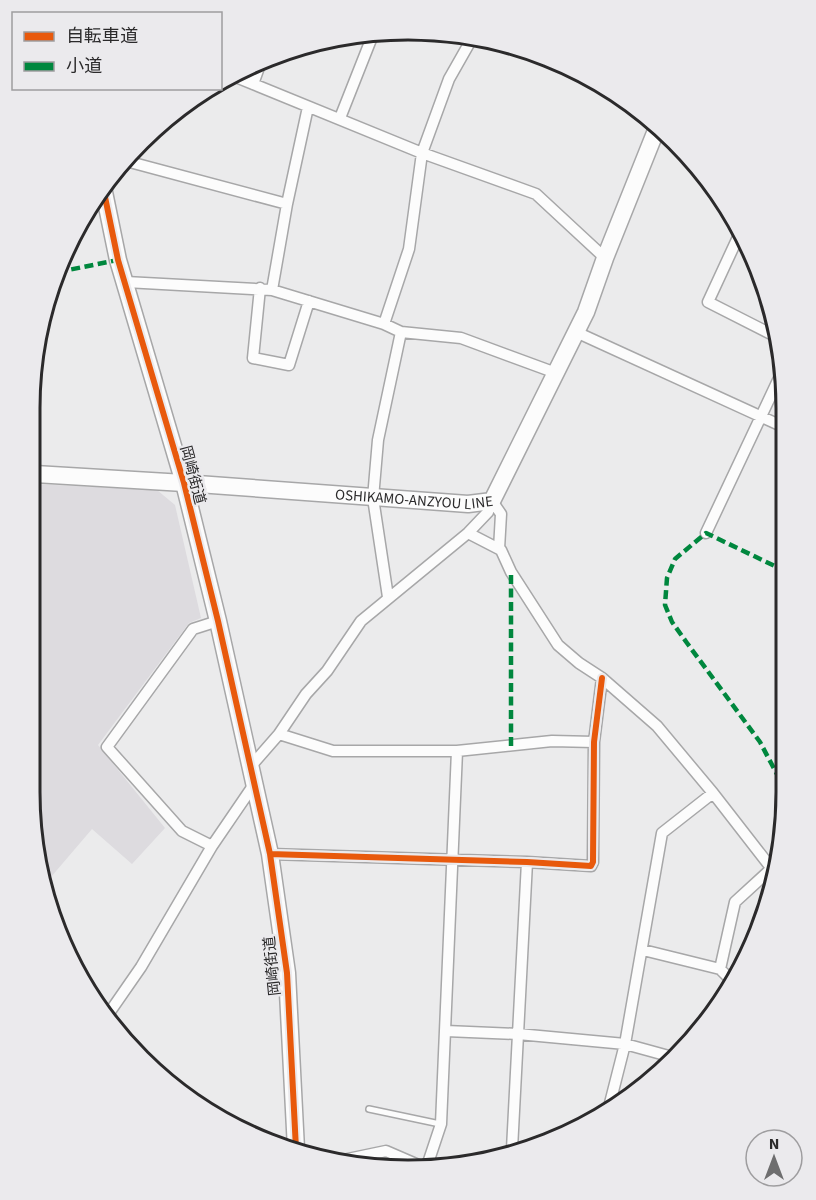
<svg xmlns="http://www.w3.org/2000/svg" width="816" height="1200" font-family="'Source Sans 3','Noto Sans JP',sans-serif">
<style>
.built{fill:#dddbdf}
.lines{fill:none;stroke-linecap:round;stroke-linejoin:round}
.lane-casing{stroke:#a7a7a8;stroke-width:8}
.street-casing{stroke:#a7a7a8;stroke-width:13}
.secondary-casing{stroke:#a7a7a8;stroke-width:19}
.lane{stroke:#fcfcfc;stroke-width:5}
.street{stroke:#fcfcfc;stroke-width:10}
.secondary{stroke:#fcfcfc;stroke-width:16}
.quiet{stroke:#00873e;stroke-width:4.5;stroke-dasharray:9 4.5;stroke-linecap:butt}
.cycleway-casing{stroke:#ebeaed;stroke-width:10}
.cycleway{stroke:#e8590c;stroke-width:6}
.labels{text-anchor:middle;stroke-width:5;stroke-linejoin:round;paint-order:stroke}
.street-label{font-size:15px;fill:#2b2a2b;stroke:#ebeaed}
.rim{fill:none;stroke:#2b2a2b;stroke-width:3}
</style>
<rect width="100%" height="100%" fill="#ebebec"/>
<path class="built" d="M 35,484 L 157,490 L 175,505 L 201,618 L 189,623 L 98,745 L 165,828 L 132,864 L 92,829 L 45,884 L 30,792 Z"/>
<g class="lines">
<g class="lane-casing">
<path id="lane" d="M 369,1109 L 440,1124"/>
</g>
<g class="street-casing">
<path id="street" d="M 236,77 L 422,153 L 536,194 L 605,258
M 253,84 L 262,59
M 340,118 L 372,37
M 126,161 L 287,204
M 739,235 L 708,302 L 771,334
M 126,282 L 272,290 L 384,324 L 401,332 L 461,338 L 556,373
M 260,288 L 253,358 L 289,365 L 309,301
M 272,290 L 287,204 L 308,107
M 384,324 L 409,249 L 422,153 L 449,79 L 470,42
M 576,332 L 786,428
M 492,501 L 501,514 L 499,549
M 468,533 L 501,550 L 511,572 L 558,645 L 579,663 L 602,678 L 657,726 L 713,793 L 776,874
M 706,533 L 780,376
M 388,597 L 373,498 L 378,440 L 401,332
M 279,734 L 333,751 L 457,751 L 552,741 L 594,742
M 251,766 L 279,734 L 306,694 L 327,671 L 361,621 L 468,533 L 488,512 L 492,501
M 212,846 L 182,831 L 107,747 L 193,629 L 218,621
M 270,854 L 527,862 L 591,866 L 593,862 L 594,742 L 602,678
M 643,950 L 720,969 L 732,981
M 720,969 L 735,902 L 771,869
M 107,1016 L 141,967 L 212,846 L 255,783
M 446,1031 L 518,1034 L 625,1044 L 676,1058
M 608,1111 L 625,1044 L 662,833 L 713,793
M 512,1149 L 527,862
M 343,1160 L 386,1151 L 423,1167
M 427,1166 L 441,1124 L 457,751"/>
</g>
<g class="secondary-casing">
<g id="secondary">
<path d="M 104,192 L 118,260 L 184,483 L 218,621 L 270,854 L 287,973 L 296,1149"/>
<path id="s1" d="M 35,474 L 184,483 L 468,504 L 492,501 L 586,312 L 605,258 L 657,128"/>
</g>
</g>
<use href="#lane" class="lane"/>
<use href="#street" class="street"/>
<use href="#secondary" class="secondary"/>
<path class="quiet" d="M 58,272 L 118,260
M 511,746 L 511,572
M 780,780 L 760,742 L 687,643 L 672,622 L 665,605 L 667,578 L 675,559 L 706,533 L 783,570"/>
<g class="cycleway-casing">
<path id="cycleway" d="M 104,192 L 118,260 L 184,483 L 218,621 L 270,854 L 287,973 L 296,1149
M 270,854 L 527,862 L 591,866 L 593,862 L 594,742 L 602,678"/>
</g>
<use href="#cycleway" class="cycleway"/>
</g>
<g class="labels">
<g class="street-label">
<text transform="translate(193 475) rotate(75)" y="5">岡崎街道</text>
<text dy="5" stroke="none"><textPath href="#s1" startOffset="380">OSHIKAMO-ANZYOU LINE</textPath></text>
<text transform="translate(272 966) rotate(-96)" y="5">岡崎街道</text>
</g>
</g>
<path d="M0 0H816V1200H0ZM408 40H408A368 368 0 0 1 776 408V792A368 368 0 0 1 408 1160H408A368 368 0 0 1 40 792V408A368 368 0 0 1 408 40Z" fill="#ebeaed" fill-rule="evenodd"/>
<path class="rim" d="M408 40H408A368 368 0 0 1 776 408V792A368 368 0 0 1 408 1160H408A368 368 0 0 1 40 792V408A368 368 0 0 1 408 40Z"/>
<rect x="12" y="12" width="210" height="78" fill="#ebeaed" stroke="#9e9d9f" stroke-width="1.5"/>
<rect x="24" y="32" width="30" height="9" fill="#e8590c" stroke="#9e9d9f" stroke-width="1.5"/>
<text x="66" y="42" font-size="18" fill="#2b2a2b">自転車道</text>
<rect x="24" y="62" width="30" height="9" fill="#00873e" stroke="#9e9d9f" stroke-width="1.5"/>
<text x="66" y="72" font-size="18" fill="#2b2a2b">小道</text>
<g transform="translate(774 1158)"><circle r="28" fill="#ebeaed" stroke="#9e9d9f" stroke-width="1.5"/>
<path d="M0-4.5L10 22L0 15L-10 22Z" fill="#6e6e6f"/>
<text y="-9" font-size="16" font-weight="bold" text-anchor="middle" fill="#2b2a2b">N</text>
</g>
</svg>
